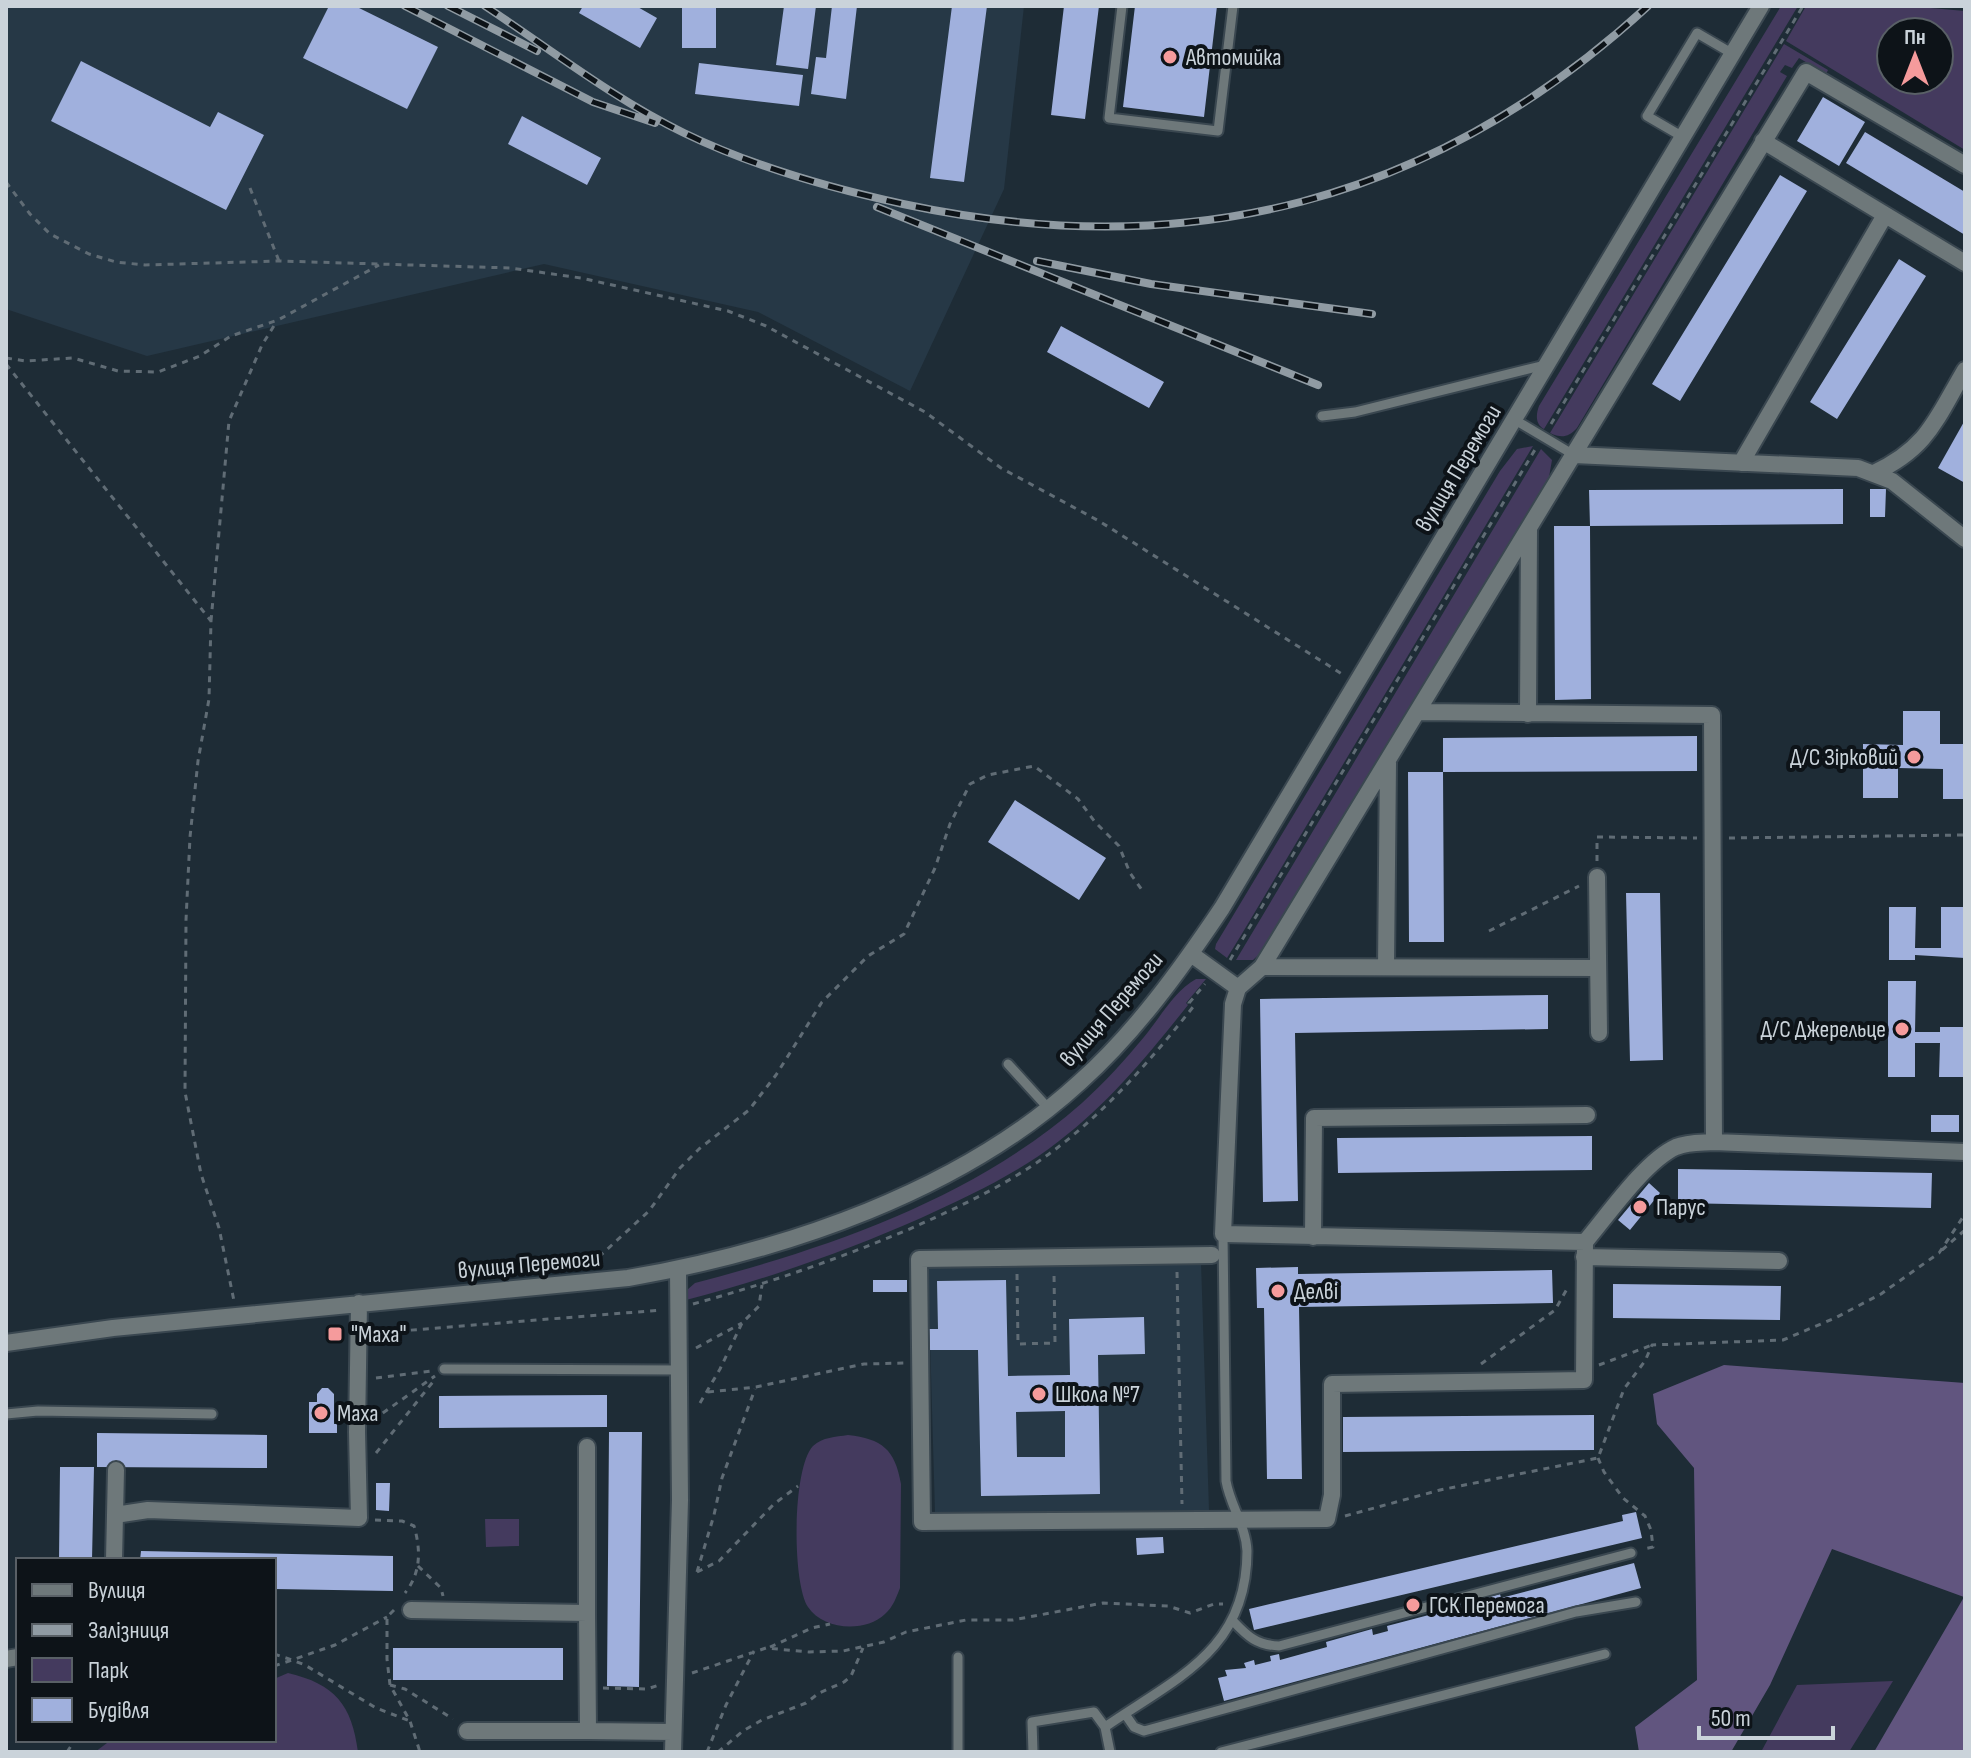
<svg xmlns="http://www.w3.org/2000/svg" width="1971" height="1758" font-family="'Sofia Sans Condensed',sans-serif">
<style>
.built{fill:#263846}
.green{fill:#443a5e;fill-rule:evenodd}
.forest{fill:#61557f}
.building{fill:#a0b0dd;fill-rule:evenodd}
.lines{fill:none;stroke-linecap:round;stroke-linejoin:round}
.lane-casing{stroke:#3a4750;stroke-width:13}
.street-casing{stroke:#3a4750;stroke-width:20}
.path{stroke:#606c75;stroke-width:3;stroke-dasharray:6 6;stroke-linecap:butt}
.lane{stroke:#6e787a;stroke-width:9}
.street{stroke:#6e787a;stroke-width:16}
.rail-casing{stroke:#909ba3;stroke-width:8}
.rail{stroke:#0d1318;stroke-width:5;stroke-dasharray:15;stroke-linecap:butt}
.poi-dot{fill:#f59b9c;stroke:#0d1318;stroke-width:3}
.labels{text-anchor:middle;stroke-width:8;stroke-linejoin:round;paint-order:stroke}
.poi-label{font-size:24px;fill:#cad3da;stroke:#0d1318;text-anchor:start}
.street-label{font-size:24px;fill:#cad3da;stroke:#0d1318}
</style>
<rect width="100%" height="100%" fill="#1e2c36"/>
<path class="built" d="M 6,6 L 1024,6 L 1004,189 L 910,391 L 758,312 L 544,264 L 147,356 L 6,309 Z
M 1201,1262 L 1209,1510 L 935,1513 L 928,1267 Z"/>
<path class="green" d="M 1781,6 L 1798,6 L 1544,429 C 1535,424 1536,414 1539,406 Z
M 1806,6 L 1908,6 L 1965,11 L 1965,150 L 1786,41 ZM 1939,32 L 1939,80 L 1891,80 L 1891,32 Z
M 1784,44 L 1828,70 L 1826,74 L 1799,58 L 1792,68 L 1785,65 L 1780,72 L 1787,76 L 1577,428 C 1568,438 1561,438 1550,433 Z
M 1533,446 L 1240,937 L 1227,958 L 1215,949 L 1216,944 L 1500,471 L 1517,449 Z
M 1541,449 L 1552,460 L 1549,477 L 1265,949 L 1253,960 L 1236,960 Z
M 1196,979 L 1206,979 L 1186,1003 L 1188,1005 C 1149,1054 1109,1103 1059,1141 C 1017,1174 969,1196 921,1218 C 844,1252 767,1279 686,1300 L 687,1290 L 695,1283 C 832,1247 974,1198 1082,1103 C 1104,1083 1125,1060 1144,1037 C 1160,1018 1174,991 1196,979 Z
M 848,1435 C 882,1439 895,1449 901,1484 L 900,1588 C 896,1598 893,1607 885,1614 C 865,1633 823,1630 808,1607 C 792,1583 792,1468 813,1446 C 823,1437 835,1437 848,1435 Z
M 485,1519 L 519,1519 L 519,1546 L 486,1547 Z
M 288,1673 C 335,1684 352,1705 358,1752 L 95,1752 L 111,1740 L 274,1740 L 274,1679 Z
M 1893,1681 L 1849,1752 L 1761,1752 L 1797,1685 Z"/>
<path class="forest" d="M 1724,1365 L 1965,1383 L 1965,1752 L 1874,1752 L 1964,1597 L 1832,1549 L 1770,1685 L 1731,1752 L 1639,1752 L 1635,1727 L 1697,1680 L 1694,1468 L 1657,1424 L 1653,1394 Z"/>
<path class="building" d="M 329,6 L 355,6 L 438,47 L 407,109 L 303,58 Z
M 583,6 L 636,6 L 657,18 L 640,48 L 579,13 Z
M 682,6 L 716,6 L 716,48 L 682,48 Z
M 784,6 L 816,6 L 808,69 L 776,65 Z
M 832,6 L 857,6 L 846,99 L 811,94 L 816,57 L 826,58 Z
M 952,6 L 987,6 L 964,182 L 930,178 Z
M 1064,6 L 1099,6 L 1085,119 L 1051,115 Z
M 1135,6 L 1217,6 L 1204,117 L 1123,107 Z
M 81,61 L 210,127 L 218,112 L 264,135 L 226,210 L 51,121 Z
M 699,63 L 803,75 L 799,106 L 695,94 Z
M 1823,97 L 1865,122 L 1839,166 L 1797,141 Z
M 522,116 L 601,158 L 587,185 L 508,144 Z
M 1865,132 L 1965,192 L 1965,235 L 1846,163 Z
M 1780,175 L 1807,191 L 1680,401 L 1652,384 Z
M 1899,259 L 1926,276 L 1837,419 L 1810,402 Z
M 1061,326 L 1164,382 L 1149,408 L 1047,352 Z
M 1965,420 L 1965,483 L 1938,468 Z
M 1843,489 L 1843,524 L 1590,526 L 1589,490 Z
M 1870,489 L 1886,489 L 1885,517 L 1870,517 Z
M 1554,526 L 1590,526 L 1591,699 L 1555,700 Z
M 1903,711 L 1940,711 L 1940,744 L 1965,744 L 1965,799 L 1943,799 L 1943,769 L 1898,768 L 1898,798 L 1863,798 L 1863,744 L 1903,745 Z
M 1697,736 L 1697,771 L 1443,772 L 1443,738 Z
M 1408,772 L 1443,772 L 1444,942 L 1409,942 Z
M 1015,800 L 1106,858 L 1079,900 L 988,842 Z
M 1626,893 L 1660,893 L 1663,1060 L 1630,1061 Z
M 1889,907 L 1916,907 L 1915,948 L 1941,948 L 1941,907 L 1965,907 L 1965,958 L 1915,955 L 1915,960 L 1889,960 Z
M 1888,981 L 1916,981 L 1915,1032 L 1940,1032 L 1940,1027 L 1965,1027 L 1965,1077 L 1939,1077 L 1940,1043 L 1915,1043 L 1915,1077 L 1888,1077 Z
M 1548,995 L 1548,1029 L 1295,1033 L 1298,1201 L 1263,1202 L 1260,999 Z
M 1931,1115 L 1959,1115 L 1959,1132 L 1931,1132 Z
M 1592,1136 L 1592,1170 L 1338,1173 L 1337,1138 Z
M 1678,1169 L 1932,1173 L 1931,1208 L 1678,1203 Z
M 1649,1183 L 1660,1193 L 1630,1230 L 1618,1220 Z
M 1298,1267 L 1298,1274 L 1552,1270 L 1553,1303 L 1299,1307 L 1302,1479 L 1267,1479 L 1264,1308 L 1257,1308 L 1256,1268 Z
M 873,1280 L 907,1280 L 907,1292 L 873,1292 Z
M 1006,1280 L 1008,1376 L 1070,1375 L 1069,1319 L 1144,1317 L 1145,1354 L 1098,1355 L 1100,1494 L 981,1496 L 978,1350 L 930,1350 L 929,1329 L 938,1329 L 937,1281 ZM 1065,1411 L 1065,1457 L 1017,1457 L 1016,1412 Z
M 1613,1284 L 1781,1286 L 1780,1320 L 1613,1318 Z
M 322,1388 L 328,1388 L 334,1394 L 334,1424 L 337,1424 L 337,1433 L 309,1433 L 309,1402 L 317,1402 L 317,1394 Z
M 607,1395 L 607,1427 L 439,1428 L 439,1396 Z
M 1594,1415 L 1594,1450 L 1343,1452 L 1343,1417 Z
M 609,1432 L 642,1432 L 639,1687 L 607,1686 Z
M 97,1433 L 267,1435 L 267,1468 L 97,1467 Z
M 60,1467 L 94,1467 L 92,1560 L 59,1560 Z
M 376,1483 L 390,1483 L 389,1511 L 376,1510 Z
M 1636,1512 L 1642,1538 L 1254,1630 L 1249,1609 L 1623,1521 L 1622,1515 Z
M 1163,1537 L 1164,1553 L 1137,1555 L 1136,1538 Z
M 141,1551 L 393,1556 L 393,1591 L 274,1589 L 274,1560 L 140,1560 Z
M 1634,1563 L 1641,1588 L 1224,1701 L 1218,1678 L 1227,1676 L 1225,1670 L 1246,1668 L 1244,1663 L 1254,1660 L 1255,1665 L 1271,1661 L 1270,1656 L 1279,1654 L 1280,1660 L 1327,1647 L 1326,1642 L 1372,1629 L 1373,1635 L 1388,1631 L 1387,1626 L 1463,1606 L 1464,1610 L 1483,1605 L 1482,1599 L 1500,1594 L 1501,1598 Z
M 393,1648 L 563,1648 L 563,1680 L 393,1680 Z"/>
<g class="lines">
<g class="lane-casing">
<path id="lane" d="M 1122,6 L 1109,118 L 1218,131 L 1233,6
M 1683,137 L 1647,116 L 1697,33 L 1733,54
M 1322,416 L 1355,412 L 1545,365
M 1515,420 L 1574,455
M 1008,1064 L 1049,1109
M 444,1369 L 679,1370
M 6,1414 L 38,1411 L 212,1414
M 1233,1621 C 1248,1637 1257,1645 1279,1646 L 1631,1553
M 958,1657 L 958,1752
M 1125,1714 L 1134,1727 L 1144,1731 L 1576,1612 L 1636,1602
M 1033,1752 L 1032,1722 L 1094,1712 L 1105,1727
M 1110,1752 L 1105,1727 C 1176,1678 1247,1651 1247,1551 C 1246,1526 1230,1505 1226,1481 L 1223,1234
M 1221,1752 L 1605,1654"/>
</g>
<g class="street-casing">
<path id="street" d="M 1763,141 L 1965,263
M 1965,165 L 1806,72 L 1262,967 L 1238,988 L 1233,1004 L 1223,1234 L 1585,1242 C 1608,1215 1645,1161 1676,1147 C 1688,1142 1701,1143 1714,1142 L 1965,1152
M 1574,455 L 1858,468 L 1892,481 L 1965,539
M 1741,463 L 1885,215
M 1874,473 C 1928,448 1936,419 1965,370
M 1417,712 L 1712,715 L 1714,1142
M 1528,714 L 1529,529
M 1597,877 L 1599,1033
M 1191,954 L 1238,988
M 1262,967 L 1598,968
M 1386,967 L 1388,763
M 1313,1237 L 1314,1118 L 1587,1115
M 1212,1255 L 919,1259 L 922,1522 L 1327,1519 L 1332,1495 L 1332,1384 L 1584,1380 L 1585,1242
M 1584,1257 L 1779,1261
M 6,1343 L 113,1328 L 628,1278 C 785,1251 960,1192 1080,1082 C 1135,1033 1181,969 1222,908 L 1761,6
M 587,1447 L 587,1613
M 115,1515 L 148,1510 L 359,1518 L 357,1432 L 359,1303
M 114,1560 L 116,1470
M 411,1610 L 587,1613 L 588,1731 L 673,1732
M 6,1659 L 18,1657
M 467,1731 L 588,1731
M 673,1752 L 680,1500 L 678,1270"/>
</g>
<path class="path" d="M 1955,6 L 1965,7
M 6,182 L 30,214 L 50,234 L 89,254 L 116,262 L 145,265 L 279,261 L 510,268 L 581,278 L 728,311 L 766,326 L 925,412 L 1001,468 L 1099,521 L 1342,674
M 250,188 L 279,261
M 6,358 L 26,361 L 73,358 L 118,371 L 158,372 L 200,356 L 231,336 L 278,320 L 379,265
M 6,364 L 211,621 L 209,699 L 198,761 L 190,837 L 186,920 L 185,1092 L 201,1174 L 219,1228 L 234,1301
M 1551,424 L 1803,6
M 211,621 L 229,421 L 262,345 L 277,321
M 1729,838 L 1965,835
M 1597,861 L 1597,837 L 1697,838
M 1489,931 L 1579,886
M 1230,960 L 1536,448
M 1942,1250 L 1965,1230
M 590,1265 L 649,1211 L 680,1168 L 699,1149 L 749,1110 L 776,1075 L 822,1002 L 868,956 L 904,934 L 935,868 L 950,824 L 970,784 L 988,775 L 1034,766 L 1078,799 L 1095,822 L 1119,846 L 1130,873 L 1142,890
M 1177,1272 L 1182,1504
M 1017,1274 L 1018,1344 L 1055,1343 L 1054,1273
M 693,1304 C 766,1284 835,1260 905,1231 C 955,1209 1005,1186 1049,1154 C 1105,1113 1150,1061 1193,1007 L 1189,1003 L 1205,984
M 375,1333 L 662,1310
M 696,1348 L 742,1323
M 1481,1364 L 1555,1310 L 1567,1289
M 1599,1365 L 1652,1345
M 376,1378 L 431,1371
M 708,1392 L 756,1387 L 864,1364 L 905,1363
M 700,1403 L 720,1369 L 742,1323 L 759,1306 L 762,1285
M 373,1420 L 435,1376
M 376,1453 L 436,1378
M 1598,1458 L 1604,1472 L 1623,1498 L 1645,1516 L 1651,1530 L 1653,1547 L 1644,1549
M 1345,1516 L 1440,1490 L 1598,1458 L 1624,1389 L 1645,1361 L 1652,1345 L 1783,1340 L 1835,1318 L 1881,1294 L 1939,1253 L 1965,1214
M 375,1520 L 402,1521 L 414,1526 C 421,1550 421,1573 405,1593
M 418,1566 L 441,1588 L 443,1596
M 697,1572 L 714,1515 L 722,1478 L 755,1389
M 697,1572 L 719,1561 L 774,1504 L 798,1486
M 394,1610 L 387,1617 L 387,1659 L 390,1685 L 410,1721 L 420,1752
M 770,1647 L 812,1628 L 830,1624
M 274,1654 L 292,1660 L 335,1645 L 387,1617
M 274,1666 L 292,1660 L 305,1665 L 376,1708 L 410,1721
M 692,1673 L 766,1648 L 809,1652 L 843,1651 L 884,1642 L 906,1632 L 966,1620 L 1013,1620 L 1103,1603 L 1168,1606 L 1190,1613 L 1214,1604 L 1223,1604
M 390,1685 L 405,1689 L 453,1719
M 603,1688 L 647,1689 L 659,1685
M 67,1752 L 75,1740
M 707,1752 L 726,1705 L 754,1651
M 718,1752 L 743,1731 L 762,1720 L 806,1703 L 819,1693 L 844,1682 L 851,1676 L 863,1648"/>
<use href="#lane" class="lane"/>
<use href="#street" class="street"/>
<g class="rail-casing">
<path id="rail" d="M 405,6 L 593,102 L 655,123
M 448,6 L 537,51
M 485,6 C 550,49 614,99 684,133 C 752,166 829,188 903,204 C 1187,265 1433,203 1648,6
M 877,207 L 1318,385
M 1037,261 L 1151,284 L 1372,314"/>
</g>
<use href="#rail" class="rail"/>
</g>
<g class="poi-dot">
<circle cx="1170" cy="57" r="8"/>
<circle cx="1914" cy="757" r="8"/>
<circle cx="1902" cy="1029" r="8"/>
<circle cx="1640" cy="1207" r="8"/>
<circle cx="1278" cy="1291" r="8"/>
<rect x="327" y="1326" width="16" height="16" rx="4"/>
<circle cx="1039" cy="1394" r="8"/>
<circle cx="321" cy="1413" r="8"/>
<circle cx="1413" cy="1605" r="8"/>
</g>
<g class="labels">
<g class="poi-label">
<text x="1186" y="65">Автомийка</text>
<text x="1898" y="765" text-anchor="end">Д/С Зірковий</text>
<text x="1886" y="1037" text-anchor="end">Д/С Джерельце</text>
<text x="1656" y="1215">Парус</text>
<text x="1294" y="1299">Делві</text>
<text x="351" y="1342">"Маха"</text>
<text x="1055" y="1402">Школа №7</text>
<text x="337" y="1421">Маха</text>
<text x="1429" y="1613">ГСК Перемога</text>
</g>
<g class="street-label">
<text transform="translate(1458 468) rotate(-59)" y="8">вулиця Перемоги</text>
<text transform="translate(1111 1009) rotate(-49)" y="8">вулиця Перемоги</text>
<text transform="translate(529 1264) rotate(-5)" y="8">вулиця Перемоги</text>
</g>
</g>
<rect width="1971" height="1758" fill="none" stroke="#cad3da" stroke-width="16"/>
<rect x="16" y="1558" width="260" height="184" fill="#0d1318" stroke="#596066" stroke-width="2"/>
<rect x="32" y="1584" width="40" height="12" fill="#6e787a" stroke="#596066" stroke-width="2"/>
<text x="88" y="1598" font-size="24" fill="#cad3da">Вулиця</text>
<rect x="32" y="1624" width="40" height="12" fill="#909ba3" stroke="#596066" stroke-width="2"/>
<text x="88" y="1638" font-size="24" fill="#cad3da">Залізниця</text>
<rect x="32" y="1658" width="40" height="24" fill="#443a5e" stroke="#596066" stroke-width="2"/>
<text x="88" y="1678" font-size="24" fill="#cad3da">Парк</text>
<rect x="32" y="1698" width="40" height="24" fill="#a0b0dd" stroke="#596066" stroke-width="2"/>
<text x="88" y="1718" font-size="24" fill="#cad3da">Будівля</text>
<g transform="translate(1915 56)"><circle r="38" fill="#0d1318" stroke="#596066" stroke-width="2"/>
<path d="M0-6L14 30L0 20L-14 30Z" fill="#f59b9c"/>
<text y="-12" font-size="22" font-weight="bold" text-anchor="middle" fill="#cad3da">Пн</text>
</g>
<path d="M1699 1726v12h134v-12" fill="none" stroke="#cad3da" stroke-width="4"/>
<text x="1711" y="1726" font-size="24" fill="#cad3da" stroke="#0d1318" stroke-width="6" paint-order="stroke">50 m</text>
</svg>
